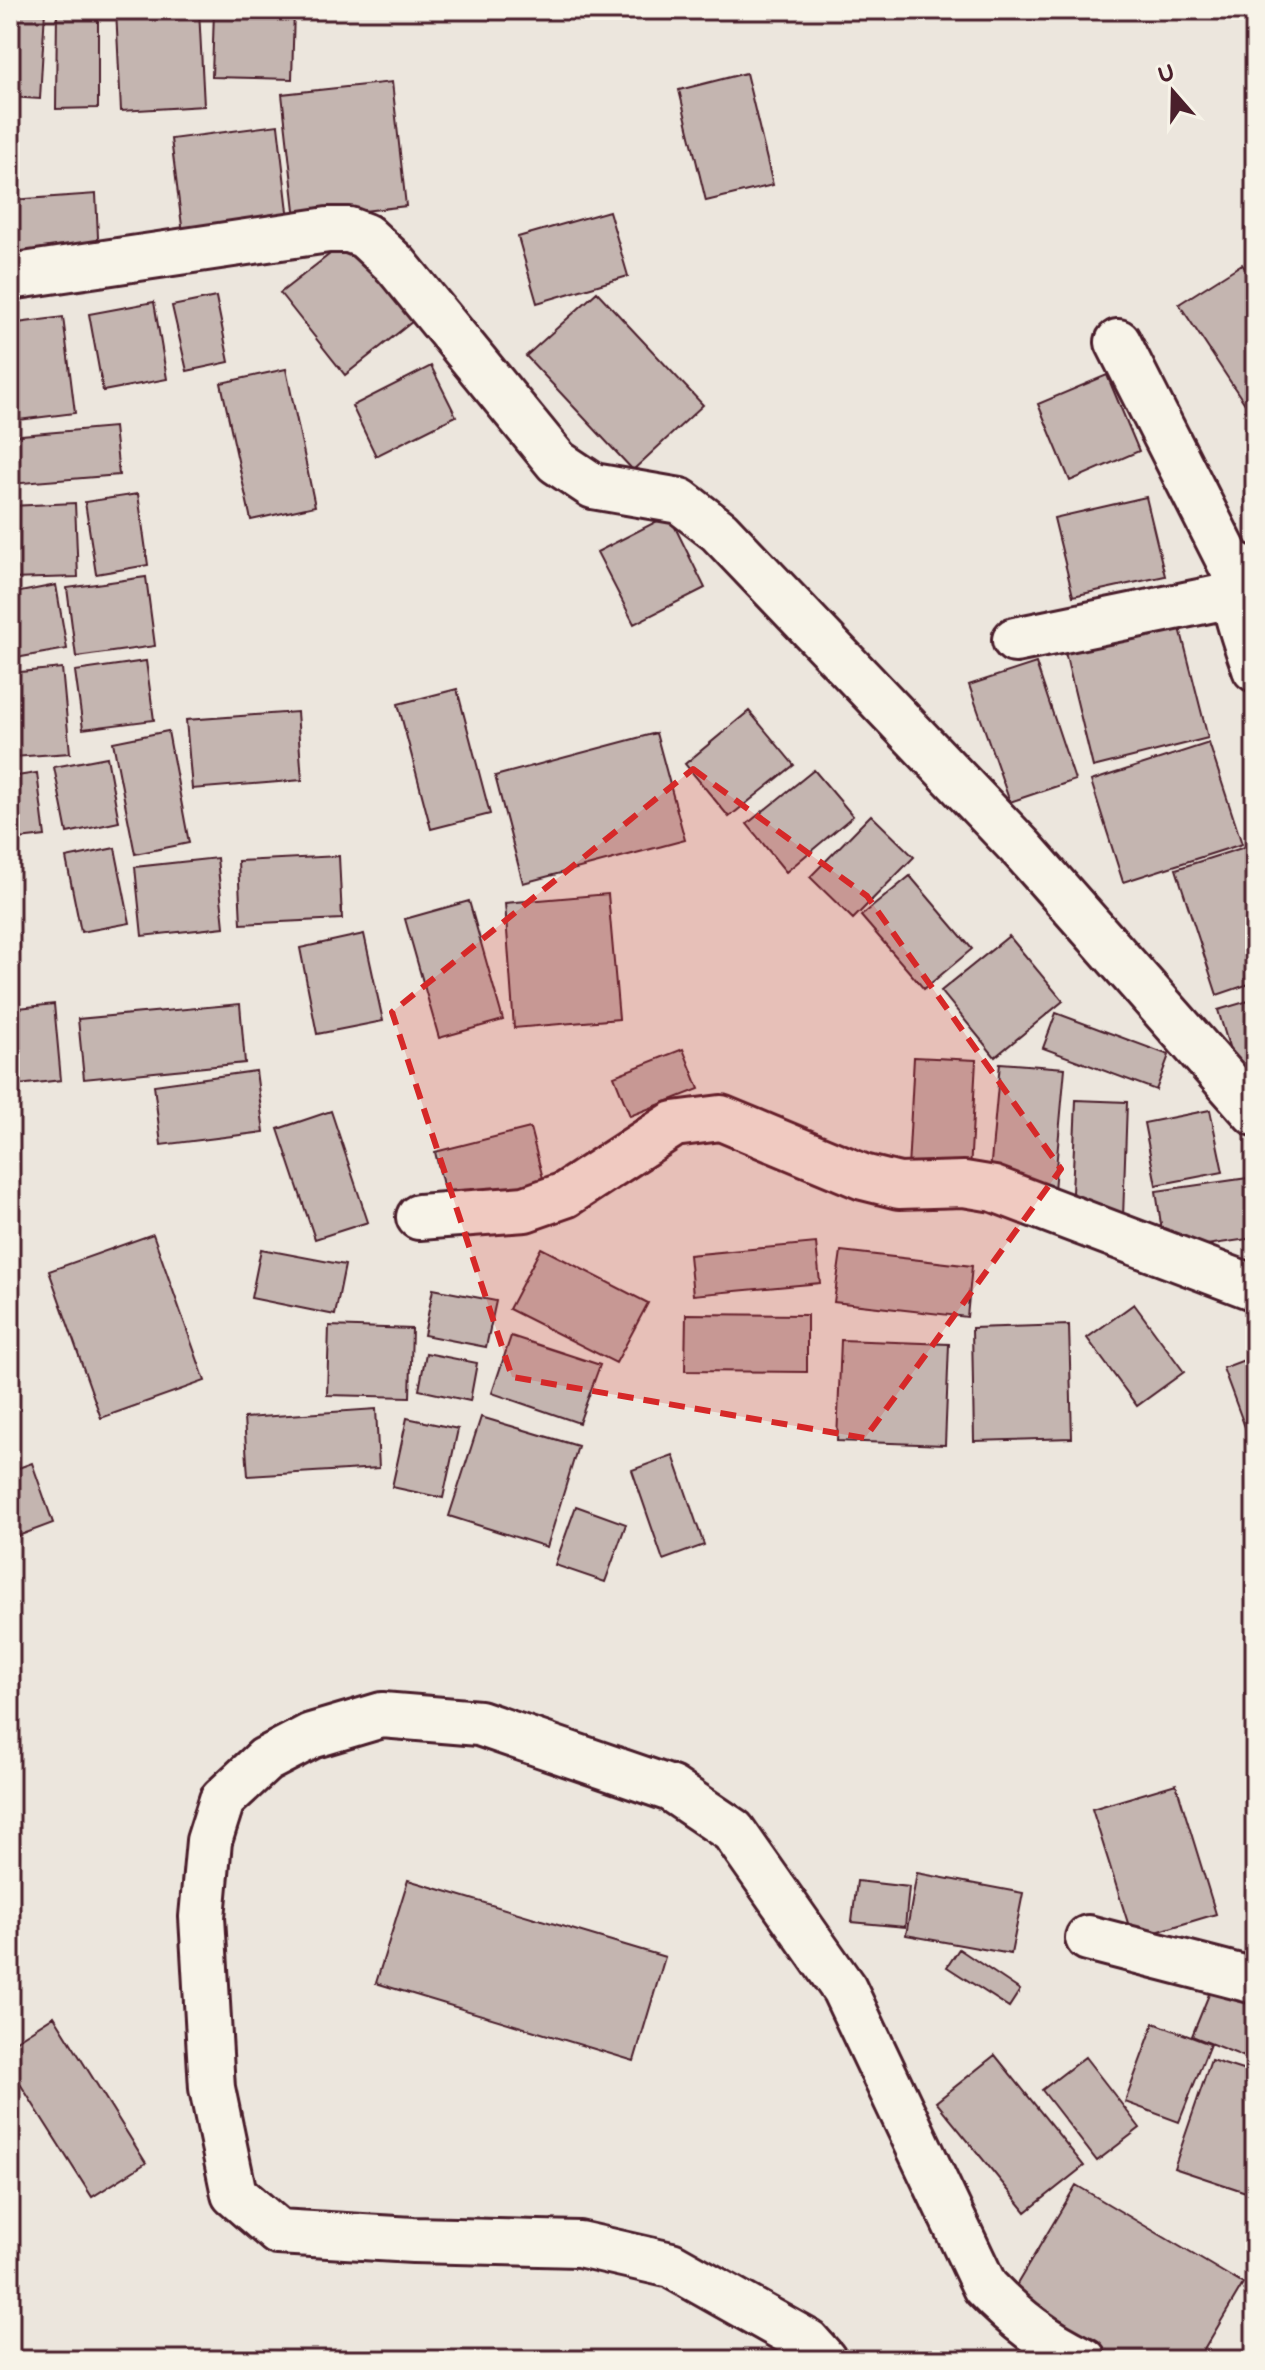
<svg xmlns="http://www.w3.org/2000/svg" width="1265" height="2370" font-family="'Balsamiq Sans',sans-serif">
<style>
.building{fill:#c4b5b0;stroke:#4a1f2b;stroke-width:2}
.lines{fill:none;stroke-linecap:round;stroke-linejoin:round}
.minor-casing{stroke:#4a1f2b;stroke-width:50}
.minor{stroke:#f7f3e8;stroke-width:44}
.marked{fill:#d62828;fill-opacity:0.2;stroke:#d62828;stroke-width:6;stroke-dasharray:16 10;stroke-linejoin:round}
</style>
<rect width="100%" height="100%" fill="#ece6dd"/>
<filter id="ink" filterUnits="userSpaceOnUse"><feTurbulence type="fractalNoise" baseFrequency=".0125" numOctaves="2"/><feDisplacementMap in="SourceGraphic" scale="16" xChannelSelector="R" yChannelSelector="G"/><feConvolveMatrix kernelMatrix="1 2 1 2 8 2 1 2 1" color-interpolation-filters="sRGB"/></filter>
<g filter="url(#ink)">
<path class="building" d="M 10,10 L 45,10 L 40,99 L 10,97 Z
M 57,10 L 98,10 L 98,108 L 56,109 Z
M 116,10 L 199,10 L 204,106 L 121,111 Z
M 214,10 L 294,10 L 292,79 L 212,77 Z
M 746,73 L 773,185 L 706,201 L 679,90 Z
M 392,82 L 406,206 L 296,219 L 282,94 Z
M 278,125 L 289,220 L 183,234 L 171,139 Z
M 96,194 L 99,259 L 16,264 L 12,200 Z
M 609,211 L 628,276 L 537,303 L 518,237 Z
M 348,240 L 413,321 L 345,375 L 280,293 Z
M 1242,264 L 1255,283 L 1255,419 L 1179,304 Z
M 597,292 L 703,405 L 633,470 L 526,356 Z
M 216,297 L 229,362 L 187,371 L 172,306 Z
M 154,302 L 167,379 L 103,391 L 89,314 Z
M 63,317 L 75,413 L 10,421 L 10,324 Z
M 431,366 L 456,416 L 376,456 L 352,406 Z
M 286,369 L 315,506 L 251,520 L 221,383 Z
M 1107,375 L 1139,451 L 1070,481 L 1038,404 Z
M 114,427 L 119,475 L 10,484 L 10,436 Z
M 138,494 L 148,565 L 96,574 L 85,502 Z
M 1146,497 L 1165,576 L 1073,596 L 1054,518 Z
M 75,503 L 78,577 L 10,579 L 10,506 Z
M 669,515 L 705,588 L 634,624 L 597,552 Z
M 146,577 L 155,646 L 76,657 L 67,588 Z
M 56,585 L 67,649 L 10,659 L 10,594 Z
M 1176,612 L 1208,738 L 1093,767 L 1062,640 Z
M 146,661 L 154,720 L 83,729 L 75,671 Z
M 1036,663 L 1075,780 L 1010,802 L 969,685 Z
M 62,668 L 70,753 L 13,757 L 10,673 Z
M 457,689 L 490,814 L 431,829 L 398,704 Z
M 749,711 L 794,765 L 729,817 L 685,764 Z
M 297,712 L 302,780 L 192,789 L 186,720 Z
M 168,731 L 189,843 L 135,854 L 113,742 Z
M 656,733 L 685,840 L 523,883 L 495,776 Z
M 1209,743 L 1242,844 L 1123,882 L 1091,781 Z
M 107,757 L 119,822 L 67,833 L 54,767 Z
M 814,770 L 853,816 L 786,872 L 747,824 Z
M 37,773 L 45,836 L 10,840 L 10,777 Z
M 871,815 L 914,857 L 853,919 L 810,877 Z
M 1251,845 L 1255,858 L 1255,982 L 1217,995 L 1176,869 Z
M 115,848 L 130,923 L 81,932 L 66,858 Z
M 339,856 L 342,919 L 241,924 L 238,861 Z
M 217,858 L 224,927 L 142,936 L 135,867 Z
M 910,876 L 972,949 L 924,989 L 861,916 Z
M 608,894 L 619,1019 L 514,1028 L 505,903 Z
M 469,901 L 503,1020 L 439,1038 L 405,919 Z
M 364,934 L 383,1021 L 317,1034 L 300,948 Z
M 1009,936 L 1063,1001 L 995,1057 L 941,991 Z
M 1255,999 L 1255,1101 L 1246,1103 L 1218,1010 Z
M 54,1004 L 61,1080 L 10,1086 L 10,1009 Z
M 240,1004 L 245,1063 L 84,1079 L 78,1019 Z
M 1056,1013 L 1169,1055 L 1156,1090 L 1043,1048 Z
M 683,1049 L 699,1089 L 630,1116 L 614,1076 Z
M 914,1057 L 976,1060 L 970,1172 L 908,1169 Z
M 1000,1063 L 1065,1068 L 1054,1190 L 989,1184 Z
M 256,1071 L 264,1132 L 161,1145 L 154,1085 Z
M 1076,1100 L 1127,1102 L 1123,1218 L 1071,1216 Z
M 1210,1110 L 1223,1172 L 1156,1185 L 1144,1123 Z
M 331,1111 L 368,1222 L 315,1239 L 278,1129 Z
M 530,1128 L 546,1190 L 450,1214 L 435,1152 Z
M 1255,1177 L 1255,1238 L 1165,1251 L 1156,1191 Z
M 153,1234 L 205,1381 L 101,1418 L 49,1271 Z
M 816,1243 L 820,1283 L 693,1295 L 689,1255 Z
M 541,1248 L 648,1303 L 616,1363 L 509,1309 Z
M 261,1249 L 345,1265 L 335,1315 L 251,1298 Z
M 841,1251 L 972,1266 L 967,1317 L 834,1302 Z
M 433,1289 L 496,1301 L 486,1347 L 424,1335 Z
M 1134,1304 L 1184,1372 L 1137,1406 L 1087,1338 Z
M 686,1314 L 807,1315 L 807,1372 L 685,1371 Z
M 1069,1325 L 1072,1438 L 974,1441 L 972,1328 Z
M 329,1326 L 412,1329 L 410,1397 L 327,1395 Z
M 511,1336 L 600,1365 L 579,1423 L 492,1393 Z
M 841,1340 L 949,1344 L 945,1445 L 837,1441 Z
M 426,1353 L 477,1363 L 470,1401 L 419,1390 Z
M 1255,1356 L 1255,1454 L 1223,1368 Z
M 376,1409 L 379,1468 L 248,1476 L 244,1418 Z
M 481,1417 L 578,1446 L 547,1547 L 449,1516 Z
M 407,1418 L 458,1429 L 443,1498 L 392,1487 Z
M 673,1455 L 704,1545 L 663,1560 L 632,1470 Z
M 32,1463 L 53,1523 L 10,1539 L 10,1471 Z
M 576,1506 L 626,1524 L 605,1582 L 555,1565 Z
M 1176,1784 L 1216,1914 L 1133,1939 L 1092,1809 Z
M 917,1873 L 1023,1893 L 1011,1954 L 906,1935 Z
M 408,1880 L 665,1957 L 634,2061 L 376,1983 Z
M 857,1881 L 909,1887 L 905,1927 L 852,1922 Z
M 959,1949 L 1020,1990 L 1009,2007 L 947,1967 Z
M 1214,1982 L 1255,1998 L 1255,2061 L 1192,2036 Z
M 54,2016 L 146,2163 L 92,2197 L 10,2068 L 10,2044 Z
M 1154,2023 L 1210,2044 L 1179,2122 L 1125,2102 Z
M 995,2055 L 1084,2166 L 1026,2212 L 936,2102 Z
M 1085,2057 L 1140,2128 L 1097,2161 L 1042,2090 Z
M 1211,2060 L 1255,2074 L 1255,2195 L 1174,2168 Z
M 1076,2185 L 1243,2284 L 1198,2360 L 1118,2360 L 1010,2296 Z"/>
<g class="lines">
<g class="minor-casing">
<path id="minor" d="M 10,277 L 328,230 L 349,230 L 365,236 L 396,265 L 557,462 L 593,486 L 680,501 L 719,531 L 1023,850 L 1255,1113
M 1118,342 L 1234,571
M 1239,566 C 1222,584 1248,647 1255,669
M 1015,640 L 1233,595
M 419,1217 L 525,1209 L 565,1195 L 674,1124 L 721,1118 L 863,1177 L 899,1186 L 964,1184 L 994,1189 L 1255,1288
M 1088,1938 L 1255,1981
M 824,2360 L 808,2342 L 671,2265 L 579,2244 L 413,2240 L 278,2232 L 234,2194 L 212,2088 L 202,1917 L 209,1841 L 222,1800 L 265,1760 L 311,1736 L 382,1715 L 479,1723 L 671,1789 L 733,1831 L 844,1989 L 985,2287 C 1016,2319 1044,2341 1084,2360"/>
</g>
<use href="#minor" class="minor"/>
</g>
</g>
<path class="marked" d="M 693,769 L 867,896 L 1061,1169 L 865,1438 L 512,1377 L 392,1012 Z"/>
<rect width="1265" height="2370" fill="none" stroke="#f7f3e8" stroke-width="40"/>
<rect x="20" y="20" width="1225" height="2330" fill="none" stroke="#4a1f2b" stroke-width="3" filter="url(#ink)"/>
<g transform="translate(1173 92) rotate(340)" stroke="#f7f3e8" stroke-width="6" paint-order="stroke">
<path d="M0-6L14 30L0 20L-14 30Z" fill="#4a1f2b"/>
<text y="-12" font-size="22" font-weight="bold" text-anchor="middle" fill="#4a1f2b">U</text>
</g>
</svg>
